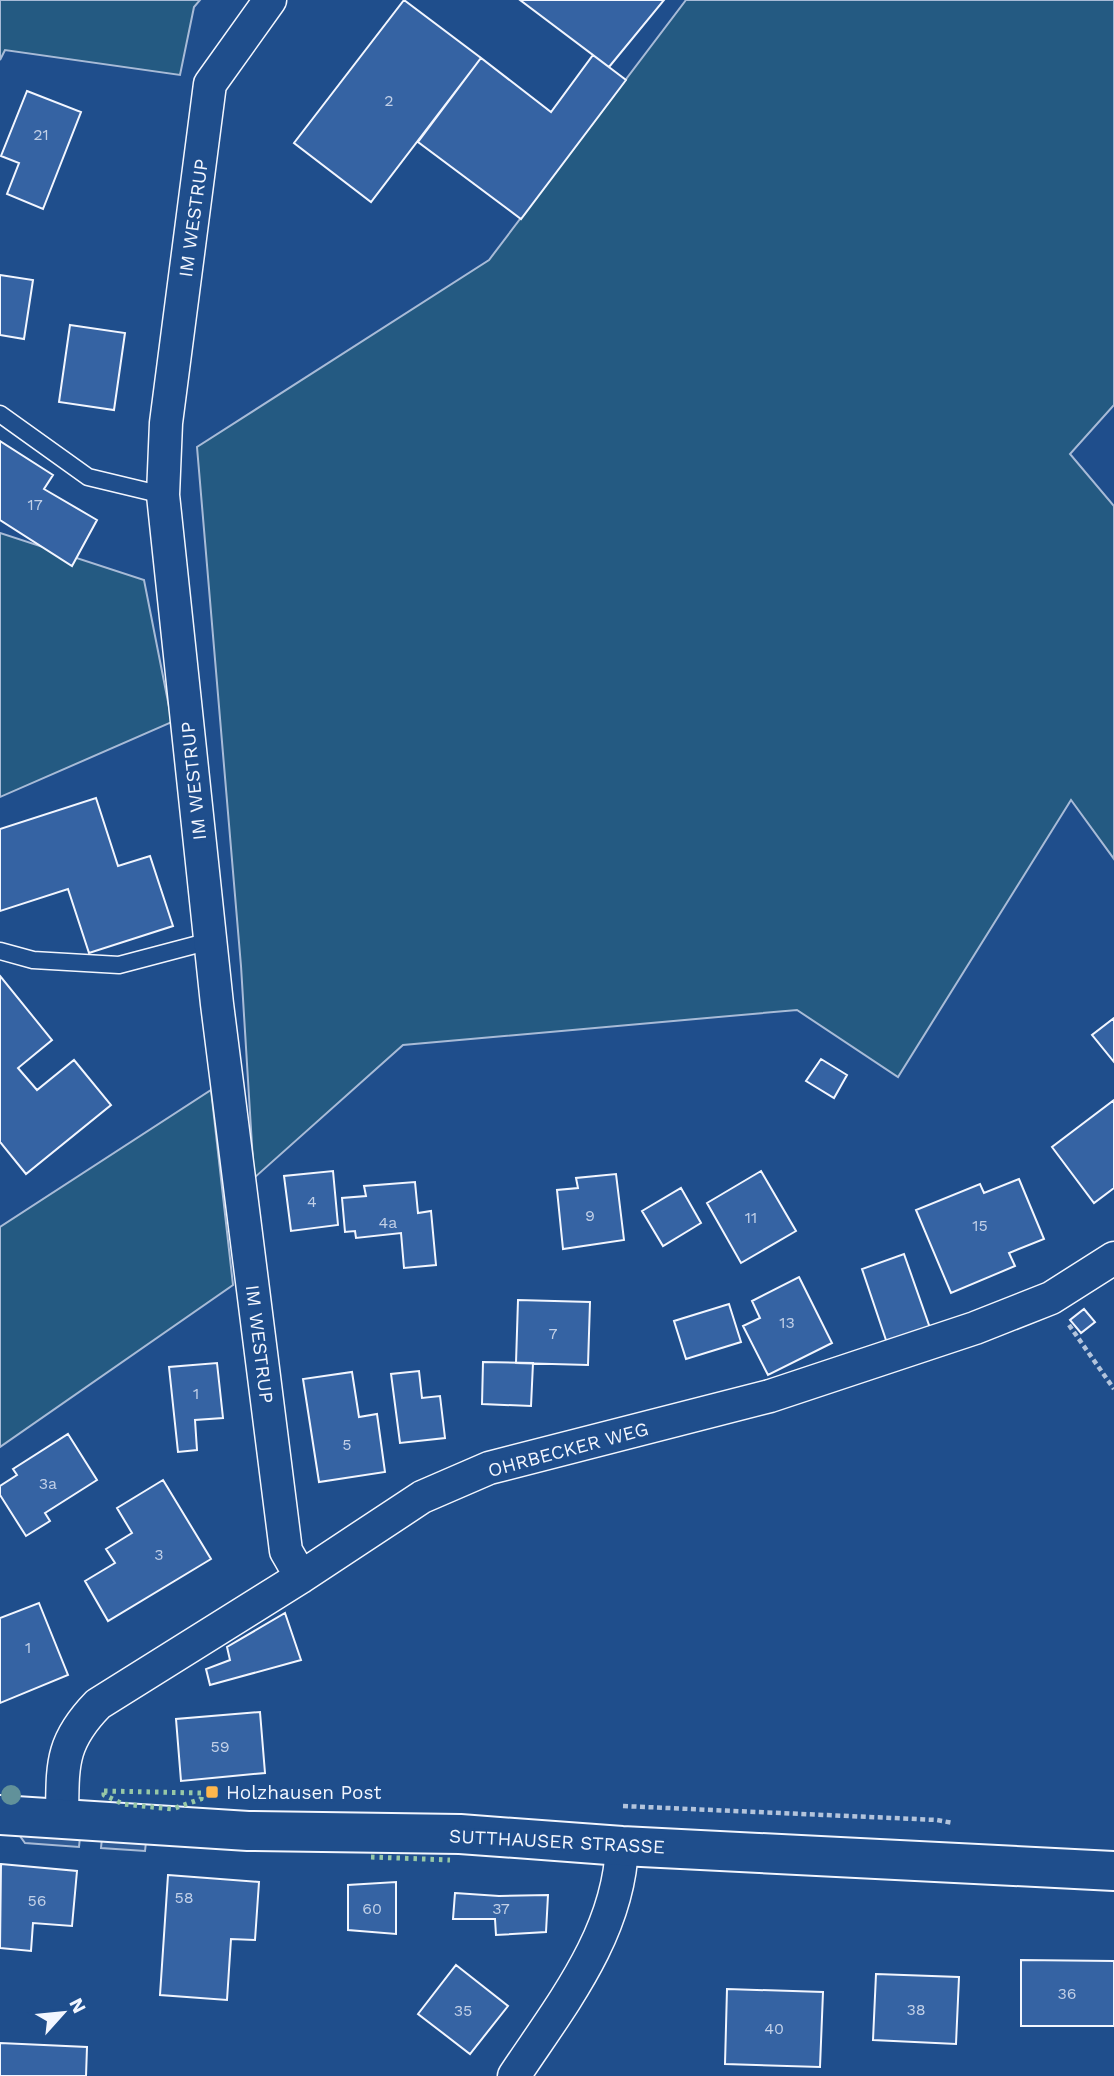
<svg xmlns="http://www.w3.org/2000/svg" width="1114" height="2076" font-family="'Work Sans',sans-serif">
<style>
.green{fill:#245a82;stroke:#a8bbd7;stroke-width:2}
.parking{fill:#305b95;stroke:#a8bbd7;stroke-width:2}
.building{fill:#3563a3;stroke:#f2f6ff;stroke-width:2}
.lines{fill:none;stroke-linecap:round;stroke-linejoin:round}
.service-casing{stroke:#f2f6ff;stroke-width:19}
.minor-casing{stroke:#f2f6ff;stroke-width:35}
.tertiary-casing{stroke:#f2f6ff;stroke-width:42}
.path{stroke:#b3c4dc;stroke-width:4.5;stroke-dasharray:5 3.5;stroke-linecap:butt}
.service{stroke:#1f4e8c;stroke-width:16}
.minor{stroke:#1f4e8c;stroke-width:32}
.tertiary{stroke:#1f4e8c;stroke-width:38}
.hedge{stroke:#97c8a6;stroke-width:5;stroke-dasharray:3.5 5;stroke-linecap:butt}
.tree{fill:#61919a}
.poi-dot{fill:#ffb74d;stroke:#1f4e8c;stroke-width:2.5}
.labels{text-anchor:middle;stroke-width:5;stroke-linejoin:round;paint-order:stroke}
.number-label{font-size:16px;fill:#c3d1e8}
.street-label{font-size:19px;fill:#f2f6ff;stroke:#1f4e8c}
.poi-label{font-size:19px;fill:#f2f6ff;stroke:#1f4e8c;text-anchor:start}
</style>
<rect width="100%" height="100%" fill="#1f4e8c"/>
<path class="green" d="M 0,0 L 200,0 L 194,7 L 180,75 L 5,50 L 0,60 Z
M 686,0 L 1114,0 L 1114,405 L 1070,454 L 1114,506 L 1114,859 L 1071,800 L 898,1077 L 797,1010 L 403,1045 L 254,1178 L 241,966 L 197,447 L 489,260 Z
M 0,533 L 144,580 L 172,722 L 0,797 Z
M 211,1090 L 233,1285 L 0,1447 L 0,1227 Z"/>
<path class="parking" d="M 17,1832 L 80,1837 L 79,1847 L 25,1843 Z
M 102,1838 L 146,1842 L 145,1851 L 101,1848 Z"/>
<path class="building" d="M 404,0 L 481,58 L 371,202 L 294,143 Z
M 520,0 L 664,0 L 609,67 Z
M 593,55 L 626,80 L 521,219 L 418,142 L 481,58 L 551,112 Z
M 27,91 L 81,112 L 43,209 L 7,194 L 19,163 L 1,156 Z
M 0,275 L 33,280 L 24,339 L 0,335 Z
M 70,325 L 125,333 L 114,410 L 59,402 Z
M 0,441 L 53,475 L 44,489 L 97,520 L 72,566 L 0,520 Z
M 96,798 L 118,866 L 150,856 L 173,926 L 89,953 L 68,889 L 0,911 L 0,829 Z
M 0,976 L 52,1040 L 18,1068 L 37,1090 L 74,1060 L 111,1105 L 26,1174 L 0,1142 Z
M 1114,1018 L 1114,1062 L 1092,1035 Z
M 821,1059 L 847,1075 L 834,1098 L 806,1081 Z
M 1114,1100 L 1114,1188 L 1094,1203 L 1052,1147 Z
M 333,1171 L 338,1225 L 291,1231 L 284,1176 Z
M 761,1171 L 796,1231 L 741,1263 L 707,1203 Z
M 616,1174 L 624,1240 L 563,1249 L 557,1190 L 578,1188 L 576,1178 Z
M 1019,1179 L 1044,1239 L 1009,1253 L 1015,1266 L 951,1293 L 916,1210 L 980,1184 L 984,1193 Z
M 415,1182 L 418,1213 L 431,1211 L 436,1265 L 404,1268 L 401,1233 L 356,1238 L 355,1231 L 345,1232 L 342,1198 L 366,1196 L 364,1186 Z
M 681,1188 L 701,1223 L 663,1246 L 642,1211 Z
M 904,1254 L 930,1328 L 887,1343 L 862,1269 Z
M 799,1277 L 832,1343 L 768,1375 L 743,1326 L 760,1318 L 752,1301 Z
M 518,1300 L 590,1302 L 588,1365 L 516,1363 Z
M 729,1304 L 741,1342 L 686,1359 L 674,1321 Z
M 1084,1309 L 1095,1322 L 1081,1333 L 1070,1320 Z
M 483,1362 L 533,1363 L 531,1406 L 482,1404 Z
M 217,1363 L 223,1418 L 195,1420 L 197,1450 L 178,1452 L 169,1367 Z
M 419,1371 L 422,1398 L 440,1396 L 445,1438 L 400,1443 L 391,1374 Z
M 352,1372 L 359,1417 L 377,1414 L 385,1472 L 319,1482 L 303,1379 Z
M 68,1434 L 97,1480 L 45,1513 L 50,1521 L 26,1536 L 0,1495 L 0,1486 L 17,1475 L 13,1469 Z
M 163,1480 L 211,1559 L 108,1621 L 85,1581 L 115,1563 L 106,1549 L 132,1533 L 117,1508 Z
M 39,1603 L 68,1675 L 0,1703 L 0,1618 Z
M 285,1613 L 301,1660 L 210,1685 L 206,1669 L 230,1660 L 227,1647 Z
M 260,1712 L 265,1773 L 181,1781 L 176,1719 Z
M 1,1864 L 77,1871 L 72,1926 L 33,1923 L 31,1951 L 0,1948 Z
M 168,1875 L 259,1882 L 255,1940 L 231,1939 L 227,2000 L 160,1995 Z
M 396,1882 L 396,1934 L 348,1930 L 348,1885 Z
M 455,1893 L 499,1896 L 548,1895 L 546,1932 L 496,1935 L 495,1919 L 453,1919 Z
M 1021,1960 L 1114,1961 L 1114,2026 L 1021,2026 Z
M 456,1965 L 508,2006 L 470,2054 L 418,2014 Z
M 876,1974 L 959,1977 L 956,2044 L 873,2040 Z
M 727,1989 L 823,1992 L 820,2067 L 725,2064 Z
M 0,2043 L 87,2047 L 86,2076 L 0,2076 Z"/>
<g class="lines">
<g class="service-casing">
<path id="service" d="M 0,414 L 88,477 L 163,495
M 0,951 L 33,960 L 119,965 L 210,941"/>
</g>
<g class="minor-casing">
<path id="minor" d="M 270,0 L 210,84 L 166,423 L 163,495 L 217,1004 L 286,1551 L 301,1577
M 62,1819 C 63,1767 59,1744 98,1704 L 301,1577 L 422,1497 L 489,1468 L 770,1396 L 975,1328 L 1051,1298 L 1114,1258
M 514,2076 C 561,2005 619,1934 622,1846"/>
</g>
<g class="tertiary-casing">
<path id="tertiary" d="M 0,1815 L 248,1831 L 460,1834 L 622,1846 L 1114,1871"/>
</g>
<path class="path" d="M 1069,1325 L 1114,1389
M 623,1806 L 937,1820 L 953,1823"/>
<use href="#service" class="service"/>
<use href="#minor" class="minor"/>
<use href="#tertiary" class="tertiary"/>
<path class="hedge" d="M 104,1791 L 202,1793 L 201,1799 L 172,1809 L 123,1804 L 104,1795 Z
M 371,1857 L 450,1860"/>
</g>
<circle class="tree" cx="11" cy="1795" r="10"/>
<rect class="poi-dot" x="205" y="1785" width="14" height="14" rx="3.5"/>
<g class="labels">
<g class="number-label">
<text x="389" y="106">2</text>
<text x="41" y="140">21</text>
<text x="35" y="510">17</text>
<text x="312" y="1207">4</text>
<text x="590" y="1221">9</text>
<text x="751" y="1223">11</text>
<text x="388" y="1228">4a</text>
<text x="980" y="1231">15</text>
<text x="787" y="1328">13</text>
<text x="553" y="1339">7</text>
<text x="196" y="1399">1</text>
<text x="347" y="1450">5</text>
<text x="48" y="1489">3a</text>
<text x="159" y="1560">3</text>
<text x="28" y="1653">1</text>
<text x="220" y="1752">59</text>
<text x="184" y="1903">58</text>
<text x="37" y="1906">56</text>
<text x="372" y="1914">60</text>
<text x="501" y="1914">37</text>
<text x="1067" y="1999">36</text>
<text x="916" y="2015">38</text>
<text x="463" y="2016">35</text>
<text x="774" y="2034">40</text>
</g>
<g class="street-label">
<text transform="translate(193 218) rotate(-82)" y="7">IM WESTRUP</text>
<text transform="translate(193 781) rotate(-96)" y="7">IM WESTRUP</text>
<text transform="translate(260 1344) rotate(83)" y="7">IM WESTRUP</text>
<text transform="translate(568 1449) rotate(-15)" y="7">OHRBECKER WEG</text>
<text transform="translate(557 1841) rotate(3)" y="7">SUTTHAUSER STRASSE</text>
</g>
<g class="poi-label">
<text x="226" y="1799">Holzhausen Post</text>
</g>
</g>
<g transform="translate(63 2013) rotate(63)" stroke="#1f4e8c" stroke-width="5" paint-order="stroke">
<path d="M0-5L12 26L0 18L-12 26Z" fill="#f2f6ff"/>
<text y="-10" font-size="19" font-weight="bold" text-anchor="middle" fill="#f2f6ff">N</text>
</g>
</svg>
